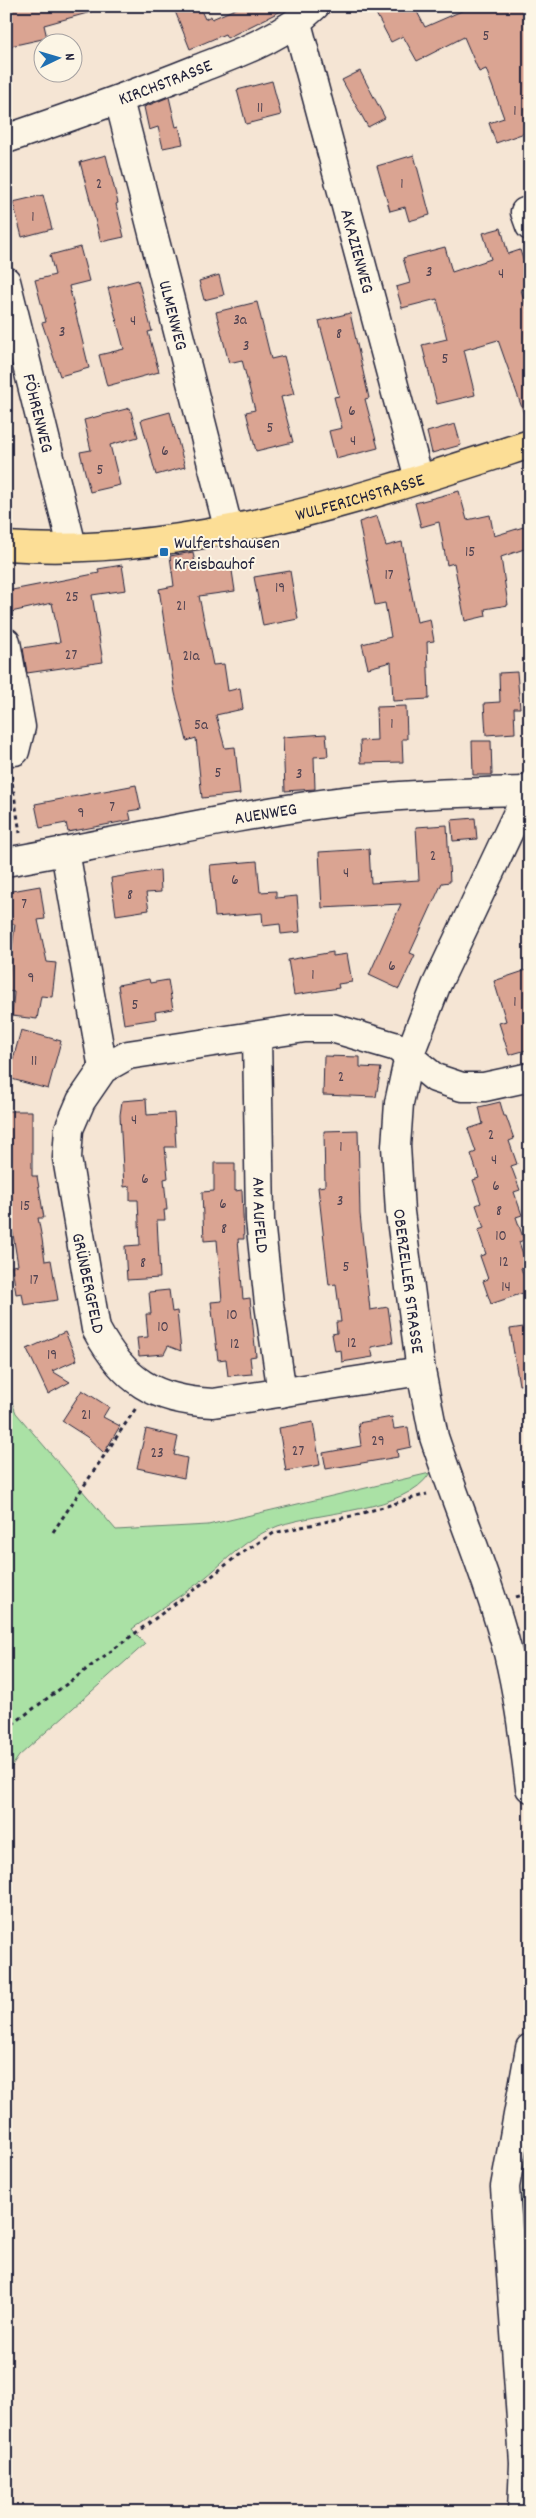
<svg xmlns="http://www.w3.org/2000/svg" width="536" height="2518" font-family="Dekko,sans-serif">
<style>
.green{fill:#aae1a5;stroke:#668270}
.building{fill:#daa492;stroke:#22223b}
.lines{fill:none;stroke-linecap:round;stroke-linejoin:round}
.minor-casing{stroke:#22223b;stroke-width:31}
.major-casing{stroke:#22223b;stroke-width:31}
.path{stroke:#22223b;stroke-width:3;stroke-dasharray:4 4;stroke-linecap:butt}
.minor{stroke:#fcf5e5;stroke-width:28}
.major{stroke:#fcde96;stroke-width:28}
.poi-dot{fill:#1f6fb2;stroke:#fcf5e5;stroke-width:2}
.labels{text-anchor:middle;stroke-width:4;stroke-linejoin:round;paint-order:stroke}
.number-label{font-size:15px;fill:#504251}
.street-label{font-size:18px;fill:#22223b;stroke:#fcf5e5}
.poi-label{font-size:18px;fill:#22223b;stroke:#fcf5e5;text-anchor:start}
</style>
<rect width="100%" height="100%" fill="#f5e5d4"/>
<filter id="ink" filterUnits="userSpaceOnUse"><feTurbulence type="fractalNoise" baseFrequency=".02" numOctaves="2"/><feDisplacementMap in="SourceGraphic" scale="10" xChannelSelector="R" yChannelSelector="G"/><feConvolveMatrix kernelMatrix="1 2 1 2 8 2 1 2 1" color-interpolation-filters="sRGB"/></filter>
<g filter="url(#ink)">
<path class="green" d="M 6,1387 L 16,1413 L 116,1530 L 208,1525 L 430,1473 C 406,1512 320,1511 278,1526 C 247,1537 226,1561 201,1581 C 178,1598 154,1613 132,1629 L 145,1644 L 19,1756 L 6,1775 Z
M 526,2142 L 530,2143 L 530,2419 L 520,2226 Z"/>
<path class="building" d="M 6,6 L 90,6 L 91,12 L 44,25 L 47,38 L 6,47 Z
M 173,6 L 199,6 L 205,19 L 211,16 L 212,19 L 242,6 L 291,6 L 227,38 L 225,34 L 190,49 Z
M 372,6 L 414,6 L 425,27 L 473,6 L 530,6 L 530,131 L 496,143 L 489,123 L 504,118 L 486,69 L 479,72 L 464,37 L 417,61 L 403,36 L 391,42 Z
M 360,71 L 385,118 L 368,127 L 342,80 Z
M 272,81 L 281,115 L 246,124 L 237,90 Z
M 169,97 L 176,127 L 179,126 L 183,144 L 163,148 L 158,127 L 149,130 L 144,107 Z
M 106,155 L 118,203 L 116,204 L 124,237 L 101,242 L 80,162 Z
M 414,155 L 430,215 L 409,221 L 405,207 L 390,211 L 377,166 Z
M 43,195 L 52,229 L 22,237 L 13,202 Z
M 501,228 L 508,254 L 520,250 L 530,281 L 530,288 L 521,290 L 530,318 L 530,422 L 527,422 L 498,340 L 464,350 L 475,395 L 437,404 L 422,345 L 447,339 L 437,299 L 402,308 L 396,287 L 410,283 L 403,258 L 445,247 L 452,272 L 491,259 L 483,233 Z
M 80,247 L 89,281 L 69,286 L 89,368 L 60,376 L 42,323 L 46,322 L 35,280 L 55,275 L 50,255 Z
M 219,275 L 224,295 L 204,300 L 199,281 Z
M 138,280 L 152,331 L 148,332 L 159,372 L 107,386 L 99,355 L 124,349 L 108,288 Z
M 257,302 L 271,359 L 284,356 L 294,394 L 281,397 L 293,442 L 256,451 L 246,412 L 255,410 L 242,360 L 229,363 L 216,312 Z
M 350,313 L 369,398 L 365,399 L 378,448 L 336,459 L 329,431 L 342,428 L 334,397 L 339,396 L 319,321 Z
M 130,408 L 138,437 L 110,445 L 120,485 L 90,492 L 80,452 L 91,450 L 84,420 Z
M 170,412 L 185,467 L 156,475 L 141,420 Z
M 455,424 L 461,445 L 432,453 L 427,432 Z
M 459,491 L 467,520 L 490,515 L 494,536 L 530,525 L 530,547 L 501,557 L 508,605 L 485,609 L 486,616 L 465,621 L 454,563 L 447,565 L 439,522 L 421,527 L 415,503 Z
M 377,516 L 386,546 L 402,542 L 417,622 L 430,619 L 434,641 L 427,642 L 429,699 L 393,701 L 391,662 L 368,668 L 362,644 L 391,637 L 385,603 L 375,605 L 359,522 Z
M 193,552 L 196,569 L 231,564 L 235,591 L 199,596 L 213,665 L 224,664 L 228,691 L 240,688 L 243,709 L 216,715 L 225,748 L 235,747 L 240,794 L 202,798 L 196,738 L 187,741 L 175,693 L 159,589 L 174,586 L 170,556 Z
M 122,565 L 126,590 L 92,595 L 103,662 L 27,673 L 23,648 L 60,642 L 52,603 L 11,612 L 7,591 L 99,573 L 98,569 Z
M 290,571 L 298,619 L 263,626 L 254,577 Z
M 517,672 L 520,708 L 514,708 L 515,733 L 486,735 L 484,703 L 500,702 L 499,673 Z
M 406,706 L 407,739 L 402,739 L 403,762 L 361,763 L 360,741 L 377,740 L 376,707 Z
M 326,734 L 328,756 L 314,757 L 315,789 L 285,791 L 283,737 Z
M 472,741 L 491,741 L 492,775 L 473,775 Z
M 136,785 L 141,809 L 129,811 L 131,820 L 68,832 L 66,823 L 40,828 L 35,804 Z
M 475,818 L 477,839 L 453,841 L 451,820 Z
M 447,825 L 450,882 L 442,883 L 410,953 L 415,955 L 399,989 L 369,975 L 401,904 L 322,908 L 319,852 L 369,849 L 371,883 L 419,880 L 416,827 Z
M 257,861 L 260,892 L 276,891 L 276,898 L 297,896 L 300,932 L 281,934 L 280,924 L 263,926 L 262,913 L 215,917 L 210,865 Z
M 160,870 L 161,892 L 146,893 L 149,910 L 116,915 L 111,878 Z
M 40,886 L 45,919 L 38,920 L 47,962 L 56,963 L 52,997 L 41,996 L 37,1019 L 12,1016 L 14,992 L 7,991 L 15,924 L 8,925 L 6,892 Z
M 333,952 L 333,956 L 347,954 L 352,982 L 338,984 L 339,988 L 294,995 L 288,960 Z
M 530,969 L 530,1049 L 509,1055 L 499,1023 L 506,1021 L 494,981 Z
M 149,979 L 150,983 L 168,980 L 173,1009 L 155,1012 L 156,1019 L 124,1024 L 118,985 Z
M 21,1030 L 61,1041 L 48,1089 L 8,1078 Z
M 324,1056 L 360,1057 L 360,1067 L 381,1068 L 376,1097 L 323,1095 Z
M 146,1099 L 147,1115 L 174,1113 L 176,1147 L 165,1147 L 168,1178 L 164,1179 L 167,1210 L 164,1210 L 165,1220 L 157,1220 L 160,1278 L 127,1280 L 125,1246 L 140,1245 L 138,1200 L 130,1200 L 130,1186 L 124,1187 L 120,1115 L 122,1101 Z
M 500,1102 L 504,1116 L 506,1116 L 514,1139 L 509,1141 L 517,1164 L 511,1166 L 520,1190 L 514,1192 L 522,1215 L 516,1217 L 524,1240 L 519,1242 L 527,1266 L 521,1268 L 529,1291 L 491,1304 L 483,1281 L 488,1279 L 480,1256 L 486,1254 L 478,1230 L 484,1228 L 476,1205 L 481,1203 L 473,1180 L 479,1178 L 471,1154 L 476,1152 L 468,1129 L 483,1124 L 479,1107 Z
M 6,1111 L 32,1111 L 32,1176 L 37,1176 L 44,1218 L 38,1218 L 42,1239 L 45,1261 L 51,1260 L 58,1300 L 24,1305 L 22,1293 L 16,1294 L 12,1266 L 18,1265 L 6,1192 Z
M 358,1130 L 360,1214 L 370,1310 L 388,1307 L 393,1343 L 371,1347 L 373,1357 L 342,1362 L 341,1350 L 335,1351 L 332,1334 L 337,1333 L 336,1322 L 341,1322 L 336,1284 L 329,1285 L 318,1187 L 325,1186 L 324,1131 Z
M 214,1163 L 235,1163 L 235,1191 L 242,1190 L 244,1239 L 238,1239 L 243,1299 L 250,1298 L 256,1356 L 250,1357 L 252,1374 L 228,1376 L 226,1359 L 218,1360 L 211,1302 L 222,1301 L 217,1240 L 204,1241 L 202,1192 L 214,1191 Z
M 169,1290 L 172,1312 L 177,1311 L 181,1351 L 168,1346 L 164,1354 L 139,1356 L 137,1338 L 148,1337 L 146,1314 L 151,1314 L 149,1292 Z
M 530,1326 L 530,1384 L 519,1385 L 510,1329 Z
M 65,1332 L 77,1360 L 52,1371 L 70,1382 L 48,1394 L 27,1349 Z
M 82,1390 L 109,1407 L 103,1417 L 120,1426 L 104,1453 L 87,1437 L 62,1421 Z
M 392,1417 L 394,1429 L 408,1427 L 411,1447 L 397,1450 L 398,1457 L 326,1469 L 323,1453 L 361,1446 L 358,1423 Z
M 313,1422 L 320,1465 L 286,1471 L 279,1428 Z
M 146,1429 L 178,1437 L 174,1455 L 187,1458 L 184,1478 L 137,1468 Z"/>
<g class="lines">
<g class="minor-casing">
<g id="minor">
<path id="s1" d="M 297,23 L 419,479"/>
<path id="s2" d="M 119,100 L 229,531"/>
<path id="s3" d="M 6,139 C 70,117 133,95 195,70 C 238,53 281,39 315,6"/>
<path d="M 525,212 L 530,226"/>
<path id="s4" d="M 6,281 L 72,546"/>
<path d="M 6,642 L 21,727 L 15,751"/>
<path id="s5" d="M 530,787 L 436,986 L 409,1056 L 399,1103 L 396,1146 L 400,1212 L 421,1371 L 434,1437 C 458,1509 489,1579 508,1653 C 519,1697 524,1742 530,1788"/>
<path d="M 65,851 L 103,1069"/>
<path id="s6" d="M 6,862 C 119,842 231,815 345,801 C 406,794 468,792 530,791"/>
<path id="s7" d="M 257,1036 L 260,1220 L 269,1304 L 282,1393"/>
<path d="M 421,1371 L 213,1403 C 154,1400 124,1381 96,1329 L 67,1158 L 69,1129 L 81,1101 L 103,1069 L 128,1055 L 305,1028 L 332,1028 L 397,1047 L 435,1078 L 462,1087 L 484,1087 L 530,1077"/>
<path d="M 522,2512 L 524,2463 L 505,2187 L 530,2048"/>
</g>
</g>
<g class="major-casing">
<g id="major">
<path id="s8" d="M 6,546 C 184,559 363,498 530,444"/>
</g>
</g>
<path class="path" d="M 11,775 L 20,833
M 53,1532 L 136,1408
M 516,1597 L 530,1593
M 6,1729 L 207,1580 L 237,1556 L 274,1533 L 356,1515 L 427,1494"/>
<use href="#minor" class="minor"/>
<use href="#major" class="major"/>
</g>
</g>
<rect class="poi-dot" x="159" y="547" width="10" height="10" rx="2.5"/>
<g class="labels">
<g class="number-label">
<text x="486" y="40">5</text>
<text x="260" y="112">11</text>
<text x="515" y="115">1</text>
<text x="99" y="188">2</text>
<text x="402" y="188">1</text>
<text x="33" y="221">1</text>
<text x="429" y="276">3</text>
<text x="501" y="278">4</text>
<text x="240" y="324">3a</text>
<text x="133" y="325">4</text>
<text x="62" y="336">3</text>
<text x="339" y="338">8</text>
<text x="246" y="350">3</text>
<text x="445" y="363">5</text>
<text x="352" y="415">6</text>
<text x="270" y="432">5</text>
<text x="353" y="445">4</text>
<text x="165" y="455">6</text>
<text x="100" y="474">5</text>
<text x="470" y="556">15</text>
<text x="389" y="579">17</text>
<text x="280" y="592">19</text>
<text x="72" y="601">25</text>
<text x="181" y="610">21</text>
<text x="71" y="659">27</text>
<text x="191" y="660">21a</text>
<text x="392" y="728">1</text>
<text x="201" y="729">5a</text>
<text x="218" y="777">5</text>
<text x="299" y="778">3</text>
<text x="112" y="811">7</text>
<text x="81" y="817">9</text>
<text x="433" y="860">2</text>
<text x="346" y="877">4</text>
<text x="235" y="884">6</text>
<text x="130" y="899">8</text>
<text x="24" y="908">7</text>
<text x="392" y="970">6</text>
<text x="313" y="979">1</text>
<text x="31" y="982">9</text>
<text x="515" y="1006">1</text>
<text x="135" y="1009">5</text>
<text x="34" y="1065">11</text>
<text x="341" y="1081">2</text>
<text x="134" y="1124">4</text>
<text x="491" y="1139">2</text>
<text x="341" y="1151">1</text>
<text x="494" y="1164">4</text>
<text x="145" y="1183">6</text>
<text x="496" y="1190">6</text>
<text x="340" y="1205">3</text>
<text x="223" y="1208">6</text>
<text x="25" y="1210">15</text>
<text x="499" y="1215">8</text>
<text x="224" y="1233">8</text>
<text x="501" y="1240">10</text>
<text x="504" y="1266">12</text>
<text x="143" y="1267">8</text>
<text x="346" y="1271">5</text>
<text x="34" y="1284">17</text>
<text x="506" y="1291">14</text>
<text x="232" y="1319">10</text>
<text x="163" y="1331">10</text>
<text x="352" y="1347">12</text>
<text x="235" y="1348">12</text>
<text x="52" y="1359">19</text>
<text x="86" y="1419">21</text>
<text x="378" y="1445">29</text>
<text x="298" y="1455">27</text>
<text x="157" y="1457">23</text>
</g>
<g class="street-label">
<text dy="6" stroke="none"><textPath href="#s3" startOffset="169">KIRCHSTRASSE</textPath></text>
<text dy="6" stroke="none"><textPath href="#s1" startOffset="236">AKAZIENWEG</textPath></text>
<text dy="6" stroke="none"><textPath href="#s2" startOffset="222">ULMENWEG</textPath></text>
<text dy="6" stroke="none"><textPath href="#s4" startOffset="136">FÖHRENWEG</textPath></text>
<text dy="6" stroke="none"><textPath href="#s8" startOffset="359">WULFERICHSTRASSE</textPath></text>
<text dy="6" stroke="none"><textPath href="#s6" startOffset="264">AUENWEG</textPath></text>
<text dy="6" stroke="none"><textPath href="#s7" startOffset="179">AM AUFELD</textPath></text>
<text dy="6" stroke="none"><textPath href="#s5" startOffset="522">OBERZELLER STRASSE</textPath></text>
<text transform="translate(89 1283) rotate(78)" y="6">GRÜNBERGFELD</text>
</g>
<g class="poi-label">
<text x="174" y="548">Wulfertshausen<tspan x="174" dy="21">Kreisbauhof</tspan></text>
</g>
</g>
<rect width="536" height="2518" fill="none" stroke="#fcf5e5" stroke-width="25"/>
<rect x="12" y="12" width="511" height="2493" fill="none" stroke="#22223b" stroke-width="2" filter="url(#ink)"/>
<g transform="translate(58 58) rotate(85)"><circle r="24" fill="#fcf5e5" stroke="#a5a1a1"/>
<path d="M0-4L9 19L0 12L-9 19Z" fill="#1f6fb2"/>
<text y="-8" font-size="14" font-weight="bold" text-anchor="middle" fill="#22223b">N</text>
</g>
</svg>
